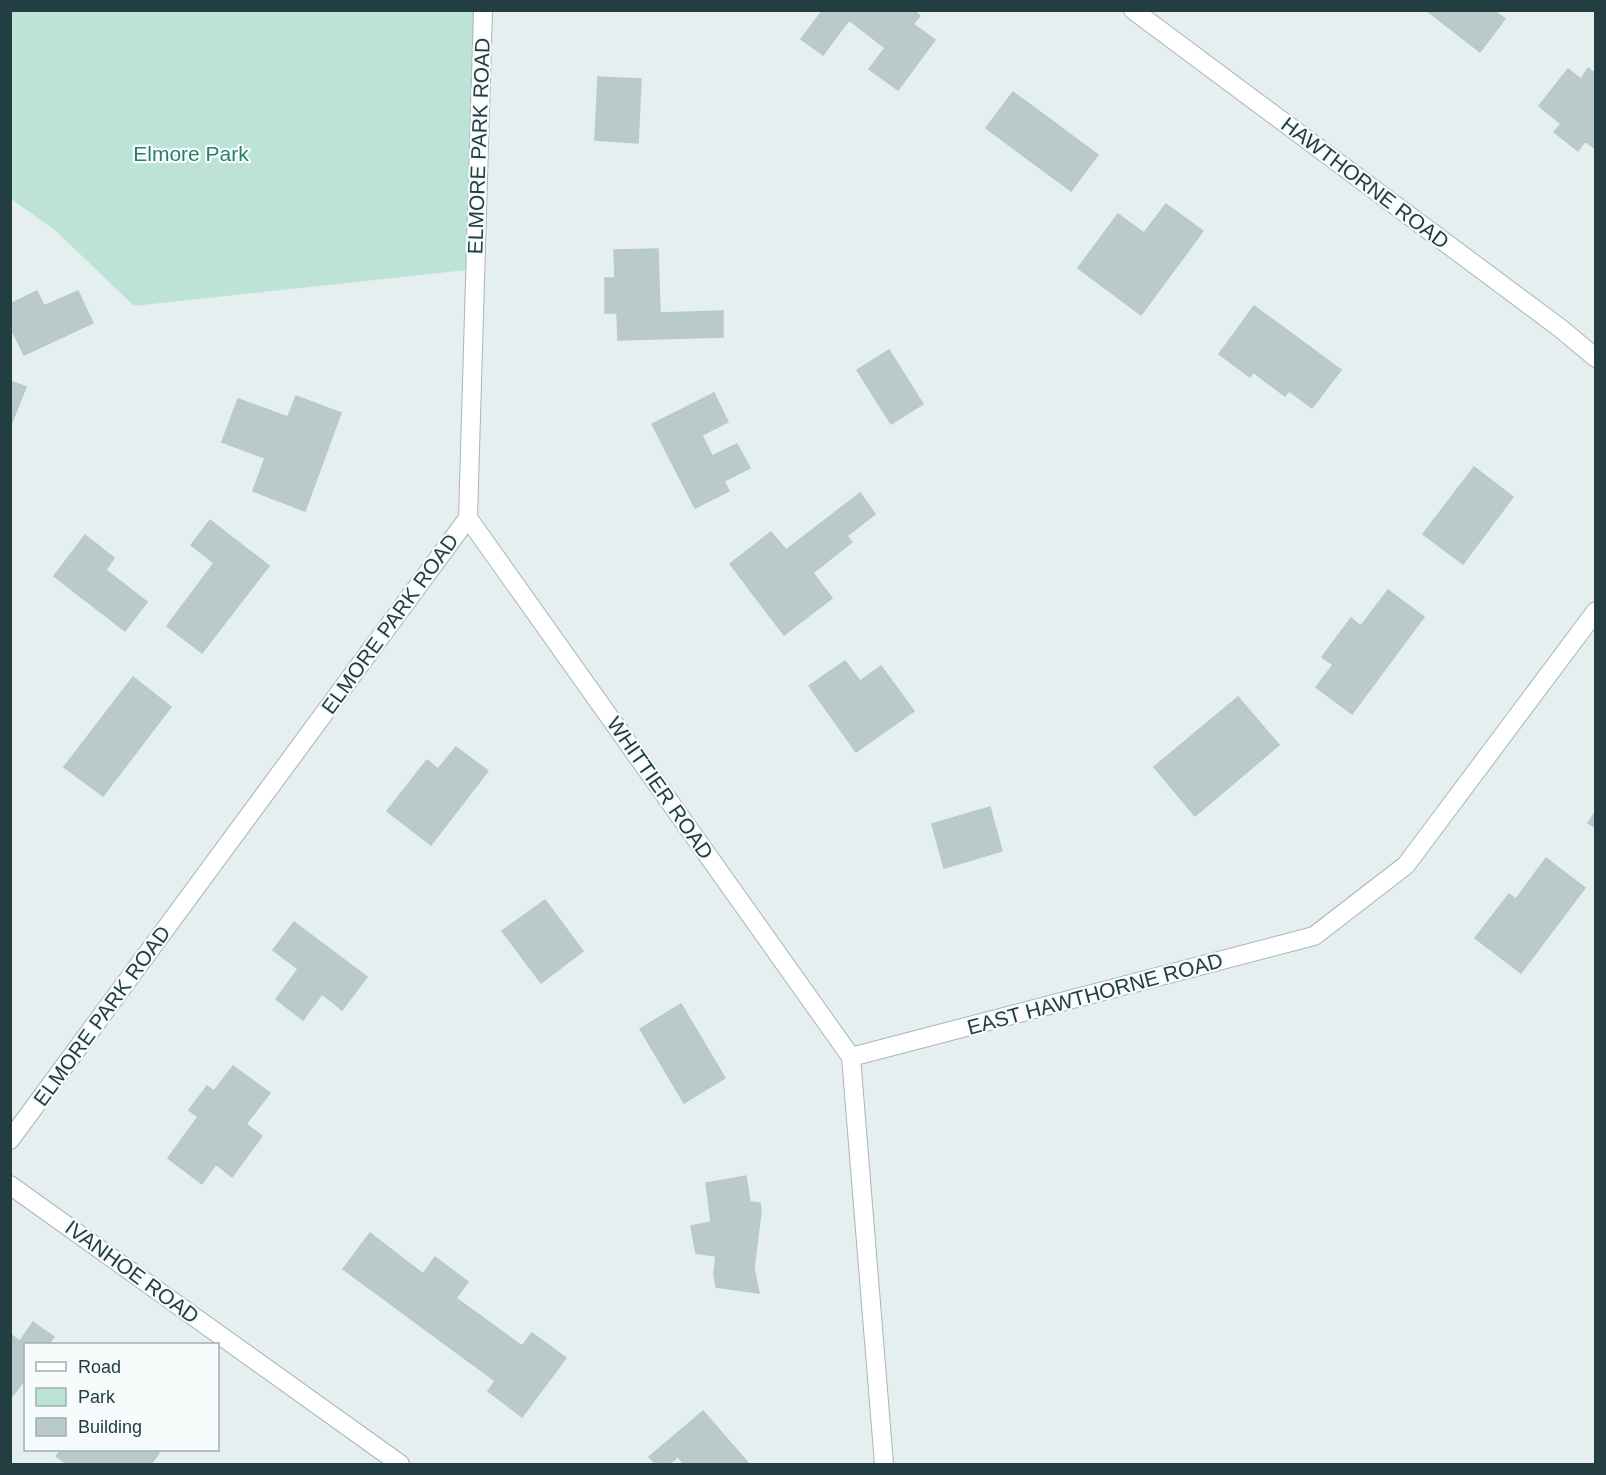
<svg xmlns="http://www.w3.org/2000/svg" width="1606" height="1475" font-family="Arial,sans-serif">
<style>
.green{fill:#bde2d6}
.building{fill:#bacaca;stroke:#b7caca;stroke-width:1.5}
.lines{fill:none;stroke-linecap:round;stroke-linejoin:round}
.minor-casing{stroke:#a7b6b8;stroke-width:20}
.tertiary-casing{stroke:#a7b6b8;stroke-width:20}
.minor{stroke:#fff;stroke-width:18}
.tertiary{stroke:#fff;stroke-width:18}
.labels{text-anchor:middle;stroke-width:4.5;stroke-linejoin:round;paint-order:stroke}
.street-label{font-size:21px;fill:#223e43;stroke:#f6fbfb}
.park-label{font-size:21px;fill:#297e6d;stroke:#f6fbfb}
</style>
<rect width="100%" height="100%" fill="#e5efef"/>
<path class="green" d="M 11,11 L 483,11 L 476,269 L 134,306 L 56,231 L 11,199 Z"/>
<path class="building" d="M 823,10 L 913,10 L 920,16 L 913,24 L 935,40 L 898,90 L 869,69 L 885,48 L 849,20 L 823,55 L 801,39 Z
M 1426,10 L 1493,10 L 1505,19 L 1480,52 Z
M 1588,68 L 1596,74 L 1596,149 L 1585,141 L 1578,151 L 1554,132 L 1561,124 L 1539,106 L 1568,69 L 1581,79 Z
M 598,77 L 641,79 L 638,143 L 595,140 Z
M 1013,92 L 1098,155 L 1071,191 L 986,128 Z
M 1166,204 L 1203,231 L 1141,315 L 1078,268 L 1118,214 L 1144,233 Z
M 658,249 L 660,313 L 723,311 L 723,337 L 618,340 L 617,313 L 605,313 L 605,278 L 615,278 L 614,250 Z
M 37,291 L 44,306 L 78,291 L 93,323 L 24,355 L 10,326 L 10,304 Z
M 1254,306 L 1341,370 L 1312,408 L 1289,391 L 1285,396 L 1253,372 L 1250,377 L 1219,354 Z
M 889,350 L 923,404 L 891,424 L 857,370 Z
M 10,381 L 26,387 L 10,427 Z
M 714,393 L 728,422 L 702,435 L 712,456 L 737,444 L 750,468 L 724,481 L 729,491 L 695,508 L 652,424 Z
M 296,396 L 341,413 L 305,511 L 253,491 L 265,458 L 222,442 L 238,399 L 288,417 Z
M 1474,467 L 1513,497 L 1463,564 L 1423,534 Z
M 860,493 L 875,514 L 847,536 L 852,542 L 813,573 L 832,598 L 784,635 L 730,564 L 771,532 L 786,550 Z
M 210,520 L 269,566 L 202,653 L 167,626 L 214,563 L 191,545 Z
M 85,535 L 114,558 L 106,570 L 147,602 L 125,631 L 54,576 Z
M 1388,590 L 1424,617 L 1352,714 L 1316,687 L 1333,665 L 1322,657 L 1351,618 L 1361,626 Z
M 845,661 L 860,681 L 881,666 L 914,711 L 856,752 L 809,686 Z
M 133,677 L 171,707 L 103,796 L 64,767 Z
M 1238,697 L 1279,745 L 1195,816 L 1154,767 Z
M 456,747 L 488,771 L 431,845 L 387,811 L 427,760 L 438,769 Z
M 990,807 L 1002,851 L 944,868 L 932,824 Z
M 1596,811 L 1596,828 L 1588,823 Z
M 1546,858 L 1585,888 L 1521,973 L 1475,938 L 1509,894 L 1516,899 Z
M 545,900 L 583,951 L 541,983 L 502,931 Z
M 294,922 L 367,977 L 342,1010 L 322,994 L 303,1020 L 276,999 L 298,969 L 273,950 Z
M 681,1004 L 725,1078 L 684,1103 L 640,1029 Z
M 233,1066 L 270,1093 L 246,1124 L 262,1136 L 232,1177 L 216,1164 L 202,1184 L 168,1158 L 198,1117 L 189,1110 L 207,1086 L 214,1091 Z
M 746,1176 L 750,1202 L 760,1203 L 761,1211 L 754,1268 L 759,1293 L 716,1287 L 714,1273 L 716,1256 L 696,1253 L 691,1226 L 711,1222 L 706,1183 Z
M 370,1233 L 423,1274 L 435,1257 L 468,1282 L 456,1298 L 522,1346 L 532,1333 L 566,1358 L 522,1417 L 488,1391 L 495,1381 L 343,1269 Z
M 33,1322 L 54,1337 L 49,1344 L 26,1344 L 26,1378 L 10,1399 L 10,1334 L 20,1341 Z
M 703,1411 L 749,1464 L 684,1464 L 678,1457 L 669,1464 L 656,1464 L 649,1457 Z
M 61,1450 L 154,1450 L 159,1453 L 151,1464 L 67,1464 L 56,1456 Z"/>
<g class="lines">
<g class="minor-casing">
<path id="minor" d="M 1133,10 L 1560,328 L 1596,358
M 468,518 L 851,1057
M 851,1057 L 1314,936 L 1406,865 L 1596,611
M 851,1057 L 884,1464
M 10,1185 L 400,1464"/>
</g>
<g class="tertiary-casing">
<path id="tertiary" d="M 10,1140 L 468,518 L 483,10"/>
</g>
<use href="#minor" class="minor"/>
<use href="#tertiary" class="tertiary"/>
</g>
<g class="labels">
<g class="street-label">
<text transform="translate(479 146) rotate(-88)" y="7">ELMORE PARK ROAD</text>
<text transform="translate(1365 183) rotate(37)" y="7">HAWTHORNE ROAD</text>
<text transform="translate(390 624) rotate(-54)" y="7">ELMORE PARK ROAD</text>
<text transform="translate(660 788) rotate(55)" y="7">WHITTIER ROAD</text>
<text transform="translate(1095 994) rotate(-15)" y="7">EAST HAWTHORNE ROAD</text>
<text transform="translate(102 1016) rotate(-54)" y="7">ELMORE PARK ROAD</text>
<text transform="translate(132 1272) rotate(36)" y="7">IVANHOE ROAD</text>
</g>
<g class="park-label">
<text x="191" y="161">Elmore Park</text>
</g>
</g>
<rect width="1606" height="1475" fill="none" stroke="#223e43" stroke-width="24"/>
<rect x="24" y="1343" width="195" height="108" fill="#f6fbfb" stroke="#a1afb1" stroke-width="1.5"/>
<rect x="36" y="1362" width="30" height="9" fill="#ffffff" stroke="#a1afb1" stroke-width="1.5"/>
<text x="78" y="1373" font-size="18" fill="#223e43">Road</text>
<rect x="36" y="1388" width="30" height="18" fill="#bde2d6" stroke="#a1afb1" stroke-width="1.5"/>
<text x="78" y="1403" font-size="18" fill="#223e43">Park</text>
<rect x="36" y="1418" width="30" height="18" fill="#bacaca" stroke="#a1afb1" stroke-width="1.5"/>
<text x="78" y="1433" font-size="18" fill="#223e43">Building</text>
</svg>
